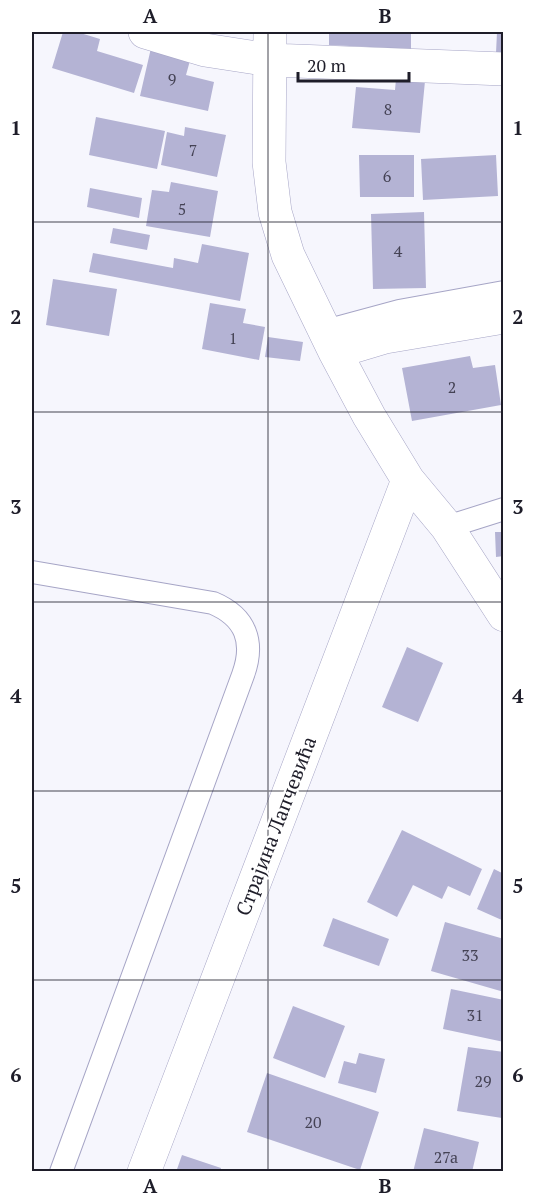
<svg xmlns="http://www.w3.org/2000/svg" width="535" height="1203" font-family="'PT Serif',serif">
<style>
.building{fill:#b4b3d4}
.lines{fill:none;stroke-linecap:round;stroke-linejoin:round}
.lane-casing{stroke:#a6a5c6;stroke-width:24}
.street-casing{stroke:#a6a5c6;stroke-width:34}
.lane{stroke:#fff;stroke-width:22}
.street{stroke:#fff;stroke-width:33}
.grid{fill:none;stroke:#1e1d29;stroke-width:1.5;stroke-opacity:0.55}
.labels{text-anchor:middle;stroke-width:4.5;stroke-linejoin:round;paint-order:stroke}
.number-label{font-size:16px;fill:#444254}
.street-label{font-size:20px;fill:#1e1d29;stroke:#fff}
.neatline{fill:none;stroke:#1e1d29;stroke-width:2}
.grid-label{font-size:20px;text-anchor:middle;font-weight:bold;fill:#1e1d29}
</style>
<rect width="100%" height="100%" fill="#f6f6fd"/>
<path class="building" d="M 63,32 L 77,32 L 100,39 L 97,51 L 143,65 L 134,93 L 52,68 Z
M 329,32 L 411,32 L 411,49 L 329,45 Z
M 497,32 L 504,32 L 504,53 L 496,53 Z
M 151,48 L 191,57 L 186,75 L 214,82 L 208,111 L 140,96 Z
M 396,79 L 425,81 L 420,133 L 352,128 L 356,87 L 395,90 Z
M 96,117 L 165,131 L 157,169 L 89,155 Z
M 185,127 L 226,135 L 217,177 L 161,165 L 167,132 L 184,136 Z
M 359,155 L 414,155 L 414,197 L 360,197 Z
M 496,155 L 498,196 L 423,200 L 421,159 Z
M 171,182 L 218,191 L 210,237 L 146,226 L 152,190 L 169,192 Z
M 90,188 L 142,198 L 139,218 L 87,207 Z
M 424,212 L 426,288 L 373,289 L 371,214 Z
M 113,228 L 150,235 L 147,250 L 110,243 Z
M 202,244 L 249,253 L 240,301 L 89,272 L 93,253 L 173,268 L 174,258 L 198,263 Z
M 53,279 L 117,289 L 109,336 L 46,325 Z
M 210,303 L 246,309 L 243,323 L 265,327 L 259,360 L 202,349 Z
M 268,337 L 303,342 L 300,361 L 265,357 Z
M 470,356 L 473,368 L 495,365 L 501,405 L 412,421 L 402,368 Z
M 495,532 L 504,532 L 504,556 L 496,557 Z
M 407,647 L 443,663 L 418,722 L 382,707 Z
M 402,830 L 482,869 L 470,896 L 448,886 L 442,899 L 413,885 L 397,917 L 367,902 Z
M 494,869 L 504,874 L 504,921 L 477,909 Z
M 333,918 L 389,939 L 379,966 L 323,946 Z
M 445,922 L 504,939 L 504,992 L 431,971 Z
M 451,989 L 504,1000 L 504,1042 L 443,1029 Z
M 293,1006 L 345,1026 L 325,1078 L 273,1058 Z
M 468,1047 L 504,1052 L 502,1118 L 457,1111 Z
M 359,1053 L 385,1059 L 376,1093 L 338,1083 L 344,1061 L 356,1064 Z
M 267,1073 L 379,1112 L 360,1170 L 247,1132 Z
M 424,1128 L 479,1142 L 472,1172 L 413,1172 Z
M 182,1155 L 221,1168 L 220,1172 L 176,1172 Z"/>
<g class="lines">
<g class="lane-casing">
<path id="lane" d="M 325,331 L 399,311 L 504,292
M 447,527 L 504,509
M 32,572 L 213,603 C 246,617 255,642 243,675 L 61,1172"/>
</g>
<g class="street-casing">
<path id="street" d="M 145,32 L 205,50 L 270,60 L 504,69
M 270,32 L 269,162 L 275,212 L 288,255 L 335,352 L 369,416 L 408,480 L 447,527 L 504,615
M 335,352 L 385,337 L 504,317
M 144,1172 L 408,480"/>
</g>
<use href="#lane" class="lane"/>
<use href="#street" class="street"/>
</g>
<path class="grid" d="M 268,32 L 268,1172M 32,222 L 504,222M 32,412 L 504,412M 32,602 L 504,602M 32,791 L 504,791M 32,980 L 504,980"/>
<g class="labels">
<g class="number-label">
<text x="172" y="85">9</text>
<text x="388" y="115">8</text>
<text x="193" y="156">7</text>
<text x="387" y="182">6</text>
<text x="182" y="215">5</text>
<text x="398" y="257">4</text>
<text x="233" y="344">1</text>
<text x="452" y="393">2</text>
<text x="470" y="961">33</text>
<text x="475" y="1021">31</text>
<text x="483" y="1087">29</text>
<text x="313" y="1128">20</text>
<text x="446" y="1163">27a</text>
</g>
<g class="street-label">
<text transform="translate(276 826) rotate(-69)" y="7">Страјина Лапчевића</text>
</g>
</g>
<rect width="535" height="1203" fill="none" stroke="#ffffff" stroke-width="66"/>
<path d="M298 72v9h111v-9" fill="none" stroke="#1e1d29" stroke-width="3"/>
<text x="307" y="72" font-size="18" fill="#1e1d29" stroke="#ffffff" stroke-width="4.5" paint-order="stroke">20 m</text>
<rect x="33" y="33" width="469" height="1137" class="neatline"/>
<g class="grid-label">
<text x="150" y="23">A</text>
<text x="385" y="23">B</text>
<text x="16" y="135">1</text>
<text x="518" y="135">1</text>
<text x="16" y="324">2</text>
<text x="518" y="324">2</text>
<text x="16" y="514">3</text>
<text x="518" y="514">3</text>
<text x="16" y="703">4</text>
<text x="518" y="703">4</text>
<text x="16" y="893">5</text>
<text x="518" y="893">5</text>
<text x="16" y="1082">6</text>
<text x="518" y="1082">6</text>
<text x="150" y="1193">A</text>
<text x="385" y="1193">B</text>
</g>
</svg>
